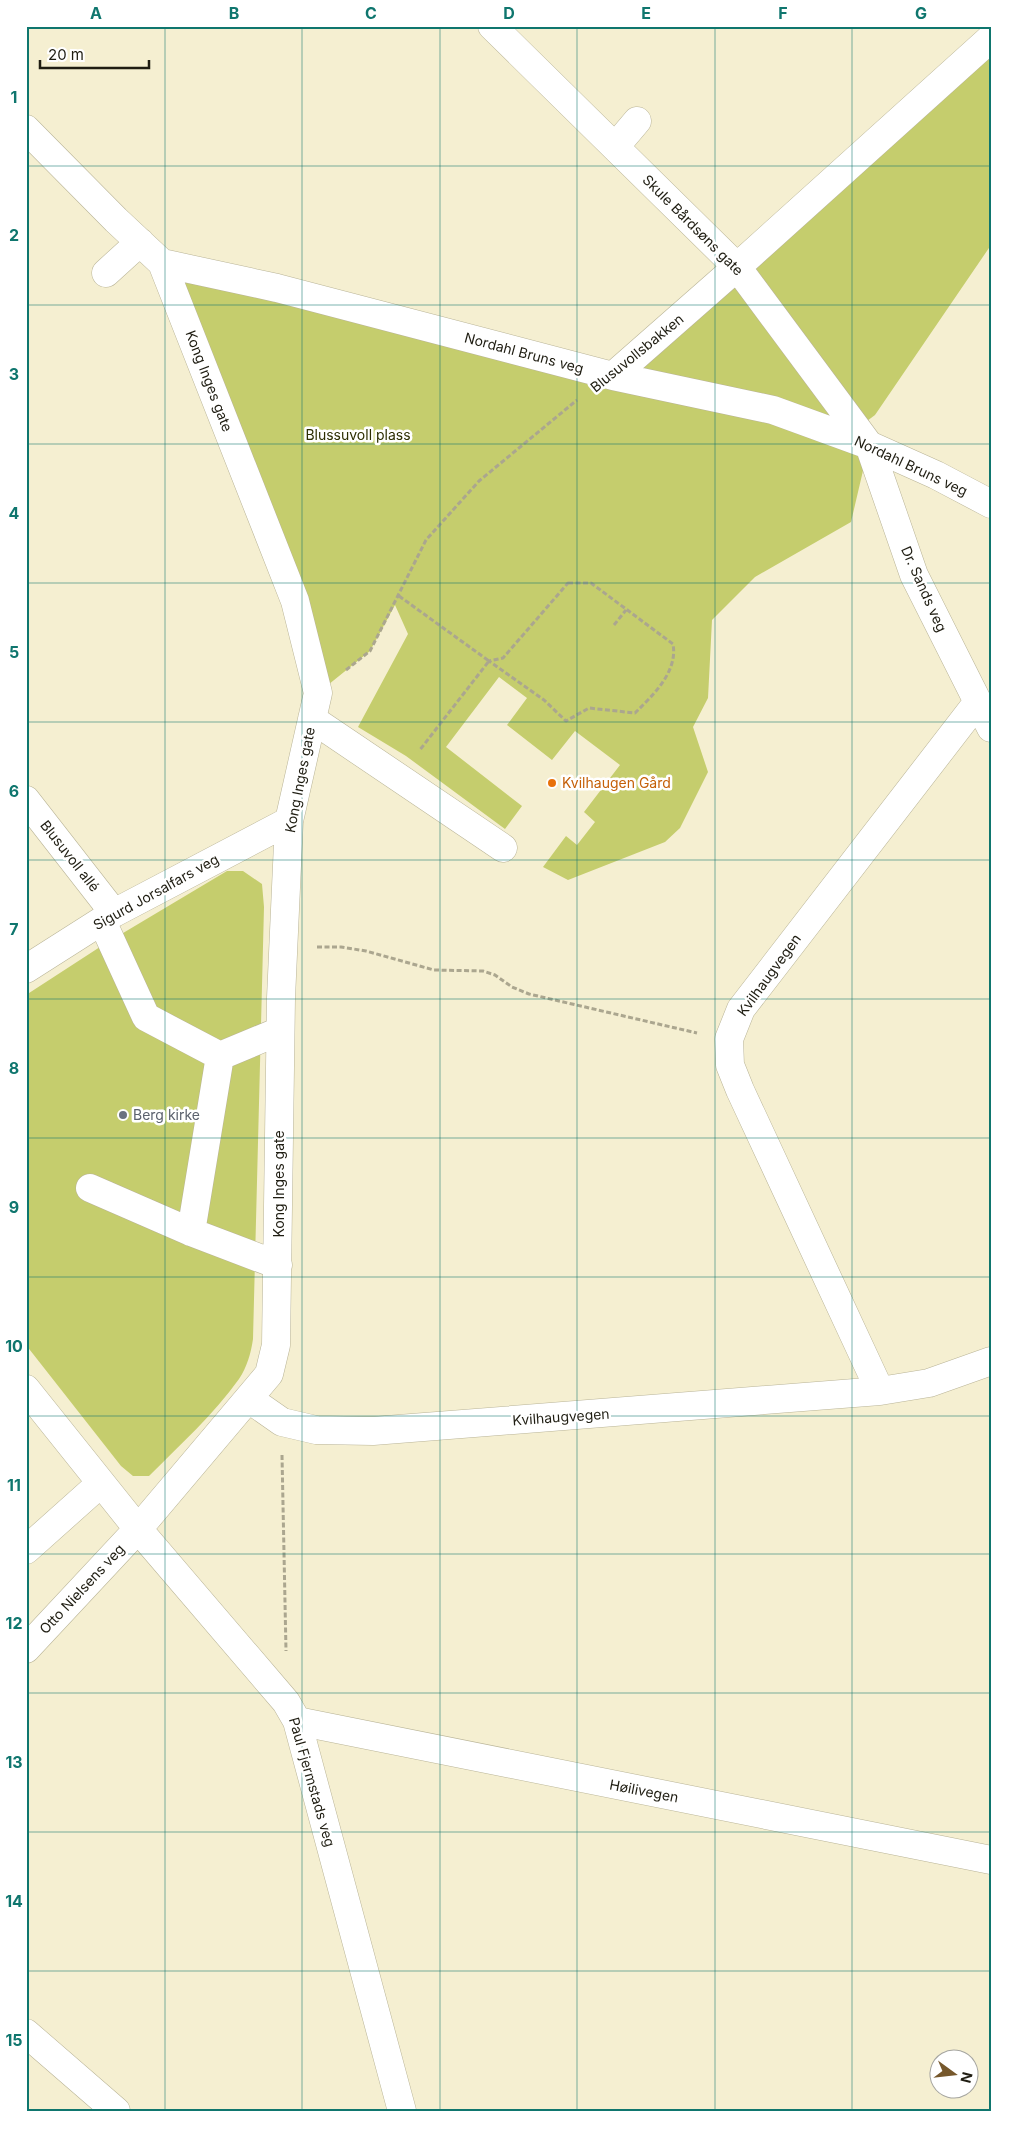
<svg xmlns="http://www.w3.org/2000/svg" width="1017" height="2137" font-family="Inter,sans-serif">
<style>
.green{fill:#c5cd6d}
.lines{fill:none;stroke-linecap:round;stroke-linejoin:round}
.minor-casing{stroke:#b9b497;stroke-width:29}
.path{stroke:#aba68f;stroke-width:3;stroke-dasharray:5 2.5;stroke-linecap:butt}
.minor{stroke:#fff;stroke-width:28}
.grid{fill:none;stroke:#0f766e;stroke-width:1;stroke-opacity:0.55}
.food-dot{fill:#e8710a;stroke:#fff;stroke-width:2}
.worship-dot{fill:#6b7280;stroke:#fff;stroke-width:2}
.labels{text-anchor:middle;stroke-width:5;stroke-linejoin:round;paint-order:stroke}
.street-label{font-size:14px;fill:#1f1d12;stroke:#fff}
.park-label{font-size:14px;fill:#2c2e02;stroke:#fff}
.food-label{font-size:14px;fill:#c56008;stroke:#fff;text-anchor:start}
.worship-label{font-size:14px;fill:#5b616d;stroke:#fff;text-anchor:start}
.neatline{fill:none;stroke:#0f766e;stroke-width:2}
.grid-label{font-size:16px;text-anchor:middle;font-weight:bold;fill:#0f766e}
</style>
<rect width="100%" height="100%" fill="#f5efd1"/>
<path class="green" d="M 991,38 L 991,245 L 875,415 L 855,430 L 869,445 L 851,522 L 755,577 L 712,620 L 708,698 L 693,727 L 708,772 L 680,828 L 665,842 L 568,880 L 543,867 L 566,836 L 577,845 L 595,822 L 584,812 L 620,765 L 575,731 L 552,760 L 507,725 L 527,698 L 499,677 L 446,747 L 522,806 L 505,829 L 406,756 L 358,727 L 408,634 L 395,605 L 370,651 L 318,693 L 162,263 L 613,376 Z
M 227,871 L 243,871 L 262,884 L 264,907 L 253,1339 C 251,1353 247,1367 239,1379 C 214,1414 179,1446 149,1476 L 133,1476 L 121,1466 L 26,1345 L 26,995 L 103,945 Z"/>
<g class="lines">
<g class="minor-casing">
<path id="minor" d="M 492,26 L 737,267 L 869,445 L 914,575 L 991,728
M 26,129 L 116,220 L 162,263 L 295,601 L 318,693 L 289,821 L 281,998 L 276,1345 L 269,1374 L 138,1529 L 26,1649
M 615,147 L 637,121
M 162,263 L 277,288 L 613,376 L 773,410 L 869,445 L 936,475 L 991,504
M 106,273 L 140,242
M 613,376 L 737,267 L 991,38
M 312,719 L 503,848
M 26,800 L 114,913
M 102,921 L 146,1017 L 220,1056 L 191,1232
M 26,969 L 114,913 L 289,821
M 220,1056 L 280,1031
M 90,1188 L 191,1232 L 278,1265
M 26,1389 L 138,1529 L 286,1702 L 297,1721 L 402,2111
M 880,1391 L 740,1090 L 730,1065 L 729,1039 L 741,1009 L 977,703
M 249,1399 L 282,1422 L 316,1430 L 373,1431 L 880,1391 L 929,1383 L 991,1361
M 26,1550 L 101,1483
M 297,1721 L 991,1860
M 26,2033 L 116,2111"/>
</g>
<path class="path" d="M 568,583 L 591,583 L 673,644 C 678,672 653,695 635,713 L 589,708 L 566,721 L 544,700 L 489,661 L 503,658 Z
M 399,596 L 489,661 L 419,751
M 614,625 L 626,610
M 346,670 L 370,651 L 426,540 L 479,481 L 577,400
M 317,947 L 341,947 L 366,951 L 434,970 L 483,971 L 495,975 L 512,987 L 529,994 L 697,1033
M 282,1455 L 286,1651"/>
<use href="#minor" class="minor"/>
</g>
<path class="grid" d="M 165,26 L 165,2111M 302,26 L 302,2111M 440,26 L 440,2111M 577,26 L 577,2111M 715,26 L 715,2111M 852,26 L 852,2111M 26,166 L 991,166M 26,305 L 991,305M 26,444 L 991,444M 26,583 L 991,583M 26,722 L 991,722M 26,860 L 991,860M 26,999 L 991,999M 26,1138 L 991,1138M 26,1277 L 991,1277M 26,1416 L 991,1416M 26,1554 L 991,1554M 26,1693 L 991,1693M 26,1832 L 991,1832M 26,1971 L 991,1971"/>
<circle class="food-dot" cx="552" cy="783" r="5"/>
<circle class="worship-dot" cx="123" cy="1115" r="5"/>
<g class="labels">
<g class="street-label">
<text transform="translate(693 225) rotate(45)" y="5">Skule Bårdsøns gate</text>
<text transform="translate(524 353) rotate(15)" y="5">Nordahl Bruns veg</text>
<text transform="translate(637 353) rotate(-39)" y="5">Blusuvollsbakken</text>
<text transform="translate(209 381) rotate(69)" y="5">Kong Inges gate</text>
<text transform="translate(911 466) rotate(25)" y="5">Nordahl Bruns veg</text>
<text transform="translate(924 589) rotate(66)" y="5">Dr. Sands veg</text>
<text transform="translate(300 780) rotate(-79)" y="5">Kong Inges gate</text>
<text transform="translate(70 856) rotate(52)" y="5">Blusuvoll allé</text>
<text transform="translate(156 892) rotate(-29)" y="5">Sigurd Jorsalfars veg</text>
<text transform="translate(769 975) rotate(-54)" y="5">Kvilhaugvegen</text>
<text transform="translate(279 1184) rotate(-90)" y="5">Kong Inges gate</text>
<text transform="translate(561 1417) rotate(-4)" y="5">Kvilhaugvegen</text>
<text transform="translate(82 1589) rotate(-47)" y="5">Otto Nielsens veg</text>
<text transform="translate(312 1782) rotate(74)" y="5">Paul Fjermstads veg</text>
<text transform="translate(644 1791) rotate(11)" y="5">Høilivegen</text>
</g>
<g class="park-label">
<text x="358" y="440">Blussuvoll plass</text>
</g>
<g class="food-label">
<text x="562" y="788">Kvilhaugen Gård</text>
</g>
<g class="worship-label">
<text x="133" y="1120">Berg kirke</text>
</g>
</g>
<rect width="1017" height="2137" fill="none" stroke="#ffffff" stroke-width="55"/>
<g transform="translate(954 2074) rotate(105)"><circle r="24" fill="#ffffff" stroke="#a5a5a0"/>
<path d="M0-4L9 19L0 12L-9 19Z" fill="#76582c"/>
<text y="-8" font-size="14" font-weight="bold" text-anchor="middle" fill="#1f1d12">N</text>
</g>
<path d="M40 60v8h109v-8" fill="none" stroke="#1f1d12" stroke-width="2.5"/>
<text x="48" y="60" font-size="15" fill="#1f1d12" stroke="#ffffff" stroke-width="4" paint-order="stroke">20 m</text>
<rect x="28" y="28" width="962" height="2082" class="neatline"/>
<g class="grid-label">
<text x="96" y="19">A</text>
<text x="234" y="19">B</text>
<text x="371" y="19">C</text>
<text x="509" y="19">D</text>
<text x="646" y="19">E</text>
<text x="783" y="19">F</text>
<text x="921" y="19">G</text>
<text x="14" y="103">1</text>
<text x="14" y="241">2</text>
<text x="14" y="380">3</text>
<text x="14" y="519">4</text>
<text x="14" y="658">5</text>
<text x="14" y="797">6</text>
<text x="14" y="935">7</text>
<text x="14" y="1074">8</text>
<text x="14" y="1213">9</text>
<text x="14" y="1352">10</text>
<text x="14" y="1491">11</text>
<text x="14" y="1629">12</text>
<text x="14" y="1768">13</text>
<text x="14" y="1907">14</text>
<text x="14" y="2046">15</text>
</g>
</svg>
